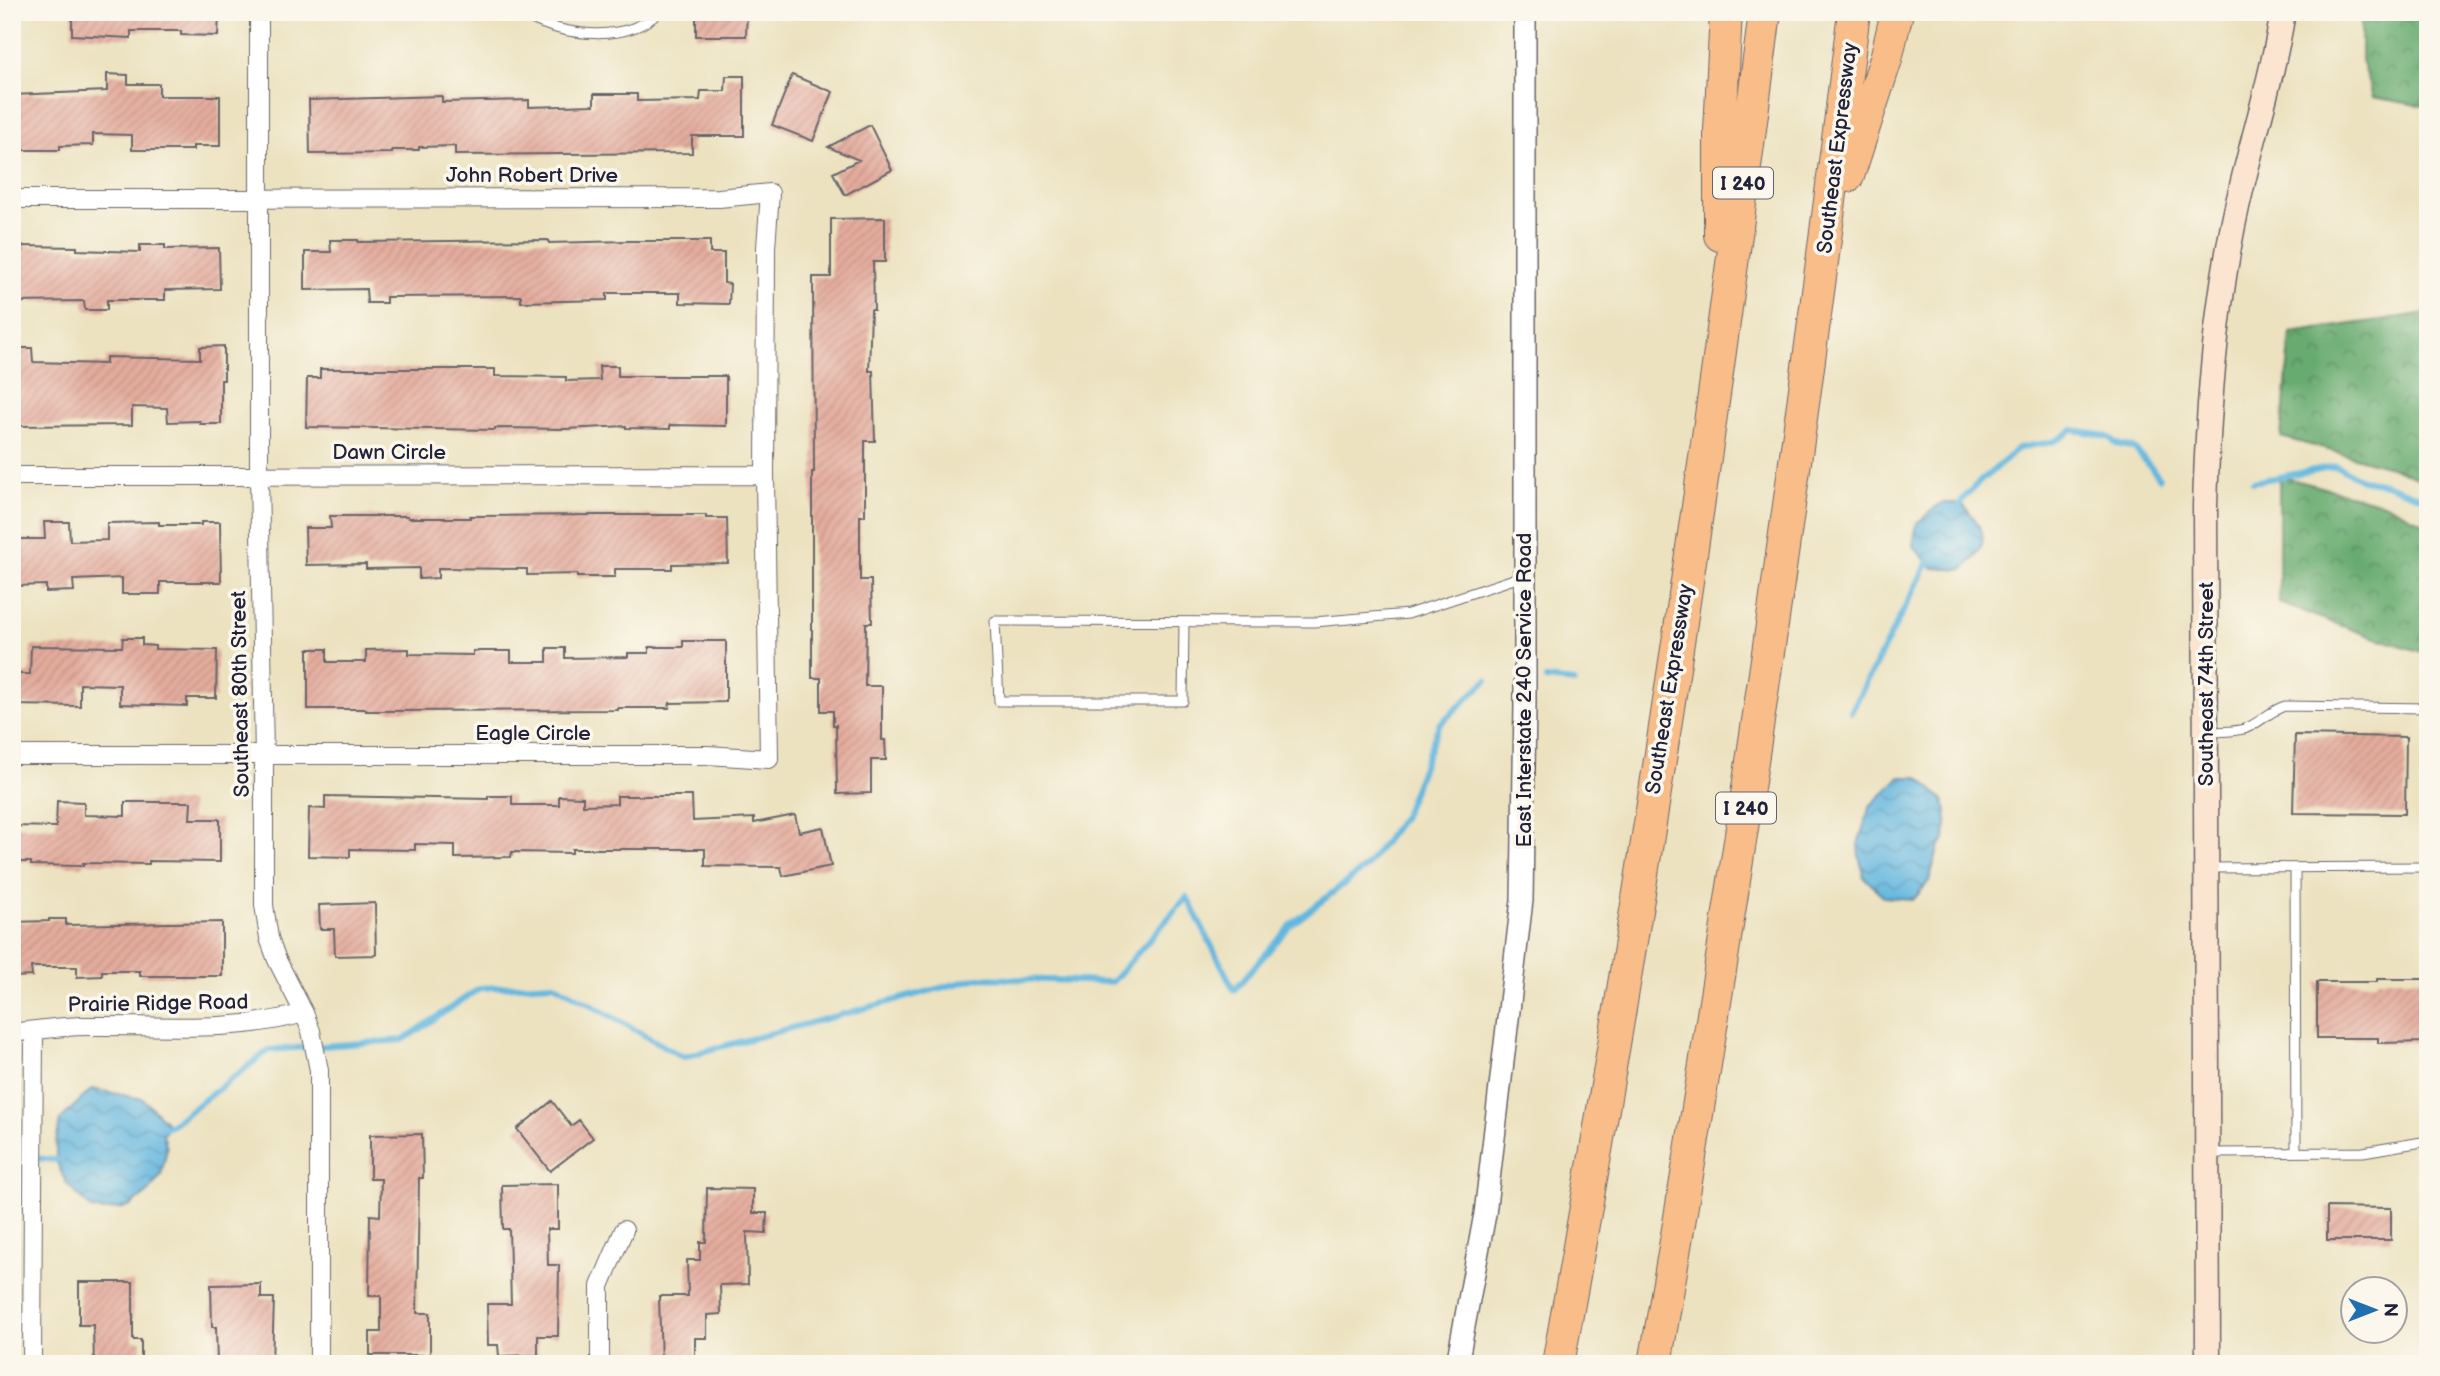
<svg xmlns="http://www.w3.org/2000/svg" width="2440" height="1376" font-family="'Balsamiq Sans',sans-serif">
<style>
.forest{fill:url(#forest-crowns);stroke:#456655;stroke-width:2}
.water{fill:url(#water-waves);stroke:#426c8d;stroke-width:2}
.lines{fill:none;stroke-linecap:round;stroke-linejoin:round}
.stream{stroke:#63b7df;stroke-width:6}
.building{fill:url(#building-hatch)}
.service-casing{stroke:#69656a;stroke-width:11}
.minor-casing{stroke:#69656a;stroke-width:20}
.tertiary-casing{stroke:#69656a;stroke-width:24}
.secondary-casing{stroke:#69656a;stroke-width:27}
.motorway-casing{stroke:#69656a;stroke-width:34}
.service{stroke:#fff;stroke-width:9}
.minor{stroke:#fff;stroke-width:18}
.tertiary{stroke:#fff;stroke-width:21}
.secondary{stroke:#fce5d0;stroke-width:24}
.motorway{stroke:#f8bd89;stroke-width:32}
.labels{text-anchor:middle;stroke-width:7;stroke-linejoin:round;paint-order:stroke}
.shield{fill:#fbf7ec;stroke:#636270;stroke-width:2}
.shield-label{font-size:19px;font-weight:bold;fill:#22223b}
.street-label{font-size:21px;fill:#22223b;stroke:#fbf7ec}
</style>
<defs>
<pattern id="forest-crowns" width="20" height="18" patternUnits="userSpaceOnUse" patternTransform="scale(1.75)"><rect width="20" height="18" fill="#68ab6f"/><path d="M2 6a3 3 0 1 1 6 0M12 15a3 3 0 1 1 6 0" fill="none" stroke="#558b5c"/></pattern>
<pattern id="water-waves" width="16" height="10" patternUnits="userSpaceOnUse" patternTransform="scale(1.75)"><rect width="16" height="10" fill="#63b7df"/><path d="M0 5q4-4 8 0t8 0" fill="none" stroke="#5194b6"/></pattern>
<pattern id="building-hatch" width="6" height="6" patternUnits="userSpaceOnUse" patternTransform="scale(1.75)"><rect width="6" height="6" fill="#e4ac9d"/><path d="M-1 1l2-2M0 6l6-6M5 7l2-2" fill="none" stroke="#c39488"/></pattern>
</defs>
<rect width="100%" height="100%" fill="#fbf7ec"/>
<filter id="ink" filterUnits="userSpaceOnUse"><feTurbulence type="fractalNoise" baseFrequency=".0143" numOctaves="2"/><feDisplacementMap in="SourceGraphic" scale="14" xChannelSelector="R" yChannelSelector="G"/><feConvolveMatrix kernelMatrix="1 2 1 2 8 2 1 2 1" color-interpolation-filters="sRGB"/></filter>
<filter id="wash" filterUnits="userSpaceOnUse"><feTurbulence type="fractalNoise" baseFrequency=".00686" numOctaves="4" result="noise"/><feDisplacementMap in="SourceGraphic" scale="28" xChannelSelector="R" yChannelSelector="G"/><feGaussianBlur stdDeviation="1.57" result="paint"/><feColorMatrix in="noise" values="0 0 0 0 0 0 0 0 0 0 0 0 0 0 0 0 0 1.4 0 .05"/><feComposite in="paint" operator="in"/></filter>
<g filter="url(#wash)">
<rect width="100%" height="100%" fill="#ece2c0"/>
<path class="forest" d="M 2361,12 L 2428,12 L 2428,107 L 2373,97 L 2361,60 Z
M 2428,313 L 2428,483 L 2401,470 L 2281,437 L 2291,333 Z
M 2279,476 L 2383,503 L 2428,525 L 2428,654 L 2370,636 L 2279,603 Z"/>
<path class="water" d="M 1941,503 L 1961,503 C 1986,531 1993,540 1963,570 L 1933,568 L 1913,546 L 1917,523 Z
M 1900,777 L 1919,777 L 1943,800 L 1947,810 L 1945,840 L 1939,846 L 1929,881 L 1914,899 L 1884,897 L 1864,877 L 1859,855 L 1858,844 L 1870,806 Z
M 92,1089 L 143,1099 L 170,1126 L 163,1134 L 167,1148 L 161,1175 L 147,1193 L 129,1207 L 102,1211 L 92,1209 L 66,1183 L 56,1160 L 56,1143 L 60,1120 Z"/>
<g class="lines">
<path class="stream" d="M 2253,482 L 2336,466 L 2362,480 L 2385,484 L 2428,499
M 1957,509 C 1969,487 1990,474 2008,458 C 2012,454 2015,449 2020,448 C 2044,441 2050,448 2072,430 L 2093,433 L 2110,438 L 2116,444 L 2134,448 L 2160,478
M 1546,679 L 1574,682
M 1851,712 L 1930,559
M 163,1128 L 170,1126 L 269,1050 L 403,1040 L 480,988 L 554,984 L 683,1057 L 978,978 L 1112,982 L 1187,897 L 1234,990 L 1292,924 L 1366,867 L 1404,815 L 1439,725 L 1487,680
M 12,1156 L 56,1160 L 62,1158"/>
</g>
<g id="blocks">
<path class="building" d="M 72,12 L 219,12 L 218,36 L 181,35 L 181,31 L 131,31 L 131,38 L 72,35 Z
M 696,12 L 747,12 L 746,36 L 696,36 Z
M 107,74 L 128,75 L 128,84 L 159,84 L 159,96 L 220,96 L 220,146 L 193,146 L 193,150 L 132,150 L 132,135 L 93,134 L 93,145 L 60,146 L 60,150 L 12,150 L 12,95 L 107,91 Z
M 792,75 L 833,92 L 813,141 L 772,125 Z
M 726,76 L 744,76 L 744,136 L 692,136 L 692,153 L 455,155 L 455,146 L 419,147 L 419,150 L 392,150 L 392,153 L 310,154 L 309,100 L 442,96 L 442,102 L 529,100 L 529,107 L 594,105 L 594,94 L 637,94 L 637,101 L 700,100 L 701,91 L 725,91 Z
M 870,125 L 892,170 L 845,195 L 833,173 L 859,160 L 828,147 Z
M 885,218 L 885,262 L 873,262 L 874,310 L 871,310 L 869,371 L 873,371 L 875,441 L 865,441 L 865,516 L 860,516 L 860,580 L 871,580 L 872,623 L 866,623 L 865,686 L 882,686 L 882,740 L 885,740 L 886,760 L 871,760 L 871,793 L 837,794 L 836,725 L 833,725 L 833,711 L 821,711 L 821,678 L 812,678 L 812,472 L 814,472 L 813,277 L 831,277 L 831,219 Z
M 330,240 L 358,240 L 358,242 L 548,240 L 549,243 L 627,241 L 710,241 L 710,253 L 724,253 L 724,283 L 730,284 L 729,304 L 680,303 L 680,293 L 607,293 L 607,300 L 521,302 L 521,296 L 386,297 L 386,303 L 367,303 L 366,289 L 305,290 L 305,252 L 331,252 Z
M 140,245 L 165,245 L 165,249 L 219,248 L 220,289 L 165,290 L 165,300 L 107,300 L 107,310 L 85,310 L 84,301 L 12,302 L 12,251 L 22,251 L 22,246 L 77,247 L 77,250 L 140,252 Z
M 224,346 L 224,380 L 221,380 L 221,424 L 200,424 L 200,421 L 168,422 L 167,408 L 132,407 L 132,425 L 13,426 L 13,348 L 32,348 L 33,362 L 106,364 L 106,357 L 200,359 L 200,347 Z
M 599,366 L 618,366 L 618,376 L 726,376 L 726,426 L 670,425 L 670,429 L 626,428 L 626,426 L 565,429 L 495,428 L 495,430 L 306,427 L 307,378 L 320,378 L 320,369 L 495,369 L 495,376 L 566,377 L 566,381 L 600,380 Z
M 601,515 L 706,515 L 706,518 L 727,518 L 728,563 L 672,564 L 672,569 L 615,569 L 615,577 L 577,577 L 577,574 L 527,575 L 527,569 L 438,568 L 438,578 L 419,579 L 419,568 L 366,569 L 366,564 L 306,565 L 305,528 L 331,528 L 330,516 L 408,516 L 408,518 L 470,518 L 470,516 Z
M 44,522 L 69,522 L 70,541 L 107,540 L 107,523 L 159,522 L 159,525 L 201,525 L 201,522 L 220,522 L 221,582 L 160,582 L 160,594 L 122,594 L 122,578 L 73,580 L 74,591 L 46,592 L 46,585 L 12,586 L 12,539 L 45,539 Z
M 123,638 L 142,638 L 142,645 L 155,646 L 155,649 L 217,650 L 216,698 L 187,698 L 187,706 L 120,704 L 120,685 L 80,684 L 80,706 L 12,705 L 12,674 L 30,674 L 31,646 L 122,647 Z
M 683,641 L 726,641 L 726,702 L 670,703 L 669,708 L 618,708 L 618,710 L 366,711 L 366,709 L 308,709 L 308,649 L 327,649 L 327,662 L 366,662 L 366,650 L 409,649 L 409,654 L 473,655 L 473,651 L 511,651 L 511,662 L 547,662 L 547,648 L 565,648 L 565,658 L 628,657 L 628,653 L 649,653 L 649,647 L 683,647 Z
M 2295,735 L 2406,737 L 2405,814 L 2293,813 Z
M 325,796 L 488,799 L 488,796 L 512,796 L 512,805 L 559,805 L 559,796 L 583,797 L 583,805 L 617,804 L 617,796 L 692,796 L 693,821 L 754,818 L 754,823 L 795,815 L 799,832 L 823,827 L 831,866 L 783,876 L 781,867 L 705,866 L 705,849 L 572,849 L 572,853 L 512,852 L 511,857 L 455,858 L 455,845 L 415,844 L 415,850 L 350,849 L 350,857 L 308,856 L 309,808 L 325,809 Z
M 57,801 L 84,802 L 84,815 L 125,816 L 125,802 L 191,802 L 190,819 L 220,819 L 220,862 L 149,861 L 149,864 L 83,863 L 83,866 L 31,865 L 31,862 L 12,862 L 12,826 L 56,827 Z
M 375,903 L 376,955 L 335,956 L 334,929 L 320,929 L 319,905 Z
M 49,919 L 66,919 L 66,925 L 222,922 L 222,976 L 140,976 L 140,971 L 102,971 L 102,976 L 77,977 L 77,967 L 31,967 L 32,976 L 12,977 L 12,922 L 49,921 Z
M 2377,979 L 2428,979 L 2428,1042 L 2378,1043 L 2378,1038 L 2317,1038 L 2317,982 L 2377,982 Z
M 552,1101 L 571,1126 L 579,1120 L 593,1138 L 550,1171 L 517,1129 Z
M 422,1134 L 423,1178 L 419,1178 L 417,1313 L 430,1313 L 430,1355 L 370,1355 L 370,1332 L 381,1332 L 381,1296 L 369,1296 L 370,1215 L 380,1216 L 381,1179 L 370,1179 L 370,1135 Z
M 558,1184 L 558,1229 L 547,1229 L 548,1265 L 559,1265 L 558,1336 L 538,1336 L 538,1355 L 499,1356 L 498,1345 L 488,1345 L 487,1304 L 511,1304 L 509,1229 L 503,1229 L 502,1185 Z
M 707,1188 L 753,1189 L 753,1213 L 767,1213 L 766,1233 L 747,1232 L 748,1284 L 720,1285 L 721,1314 L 707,1315 L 707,1338 L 695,1338 L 695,1364 L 661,1364 L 659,1296 L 688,1296 L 687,1260 L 700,1260 L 700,1242 L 706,1242 Z
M 2327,1207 L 2391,1208 L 2391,1240 L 2327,1240 Z
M 79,1282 L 133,1282 L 133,1340 L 141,1340 L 141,1364 L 94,1364 L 93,1325 L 79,1325 Z
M 261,1284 L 261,1298 L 274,1298 L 272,1364 L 217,1364 L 216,1327 L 212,1327 L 211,1285 Z"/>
</g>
</g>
<g filter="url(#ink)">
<use href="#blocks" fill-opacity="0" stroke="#69656a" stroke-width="2"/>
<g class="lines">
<g class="service-casing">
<path id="service" d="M 526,12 L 528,17 C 565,36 626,44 659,12
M 1184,622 L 1183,701 L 999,701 L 995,621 L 1314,622 L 1408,614 L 1523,576
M 2208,733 C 2219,731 2233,732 2244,729 C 2259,724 2269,711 2285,706 L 2428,708
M 2209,868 L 2428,867
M 2295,868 L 2296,1152
M 2210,1153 L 2363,1152 L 2428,1141"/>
</g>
<g class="minor-casing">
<path id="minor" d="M 259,12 L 259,475 L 264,757 L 264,905 L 269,938 L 277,960 L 304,1013 L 311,1031 L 319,1070 L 319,1364
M 12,199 L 719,198 L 770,193 L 766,247 L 765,475 L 769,759 L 707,755 L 12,755
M 12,476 L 765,475
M 12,1033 C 37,1030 63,1026 88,1026 C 160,1025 234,1033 304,1013
M 32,1364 L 34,1031
M 600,1364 L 600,1286 L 624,1230"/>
</g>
<g class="tertiary-casing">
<path id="tertiary" d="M 1457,1364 L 1485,1214 L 1522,900 L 1525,704 L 1525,12"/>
</g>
<g class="secondary-casing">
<path id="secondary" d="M 2208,1364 L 2205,506 C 2208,415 2214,325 2231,236 C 2245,160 2271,88 2283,12"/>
</g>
<g class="motorway-casing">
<path id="motorway" d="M 1848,176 L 1886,59 L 1897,12
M 1720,235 L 1720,130 L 1726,12
M 1558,1364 C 1640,916 1708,464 1765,12
M 1655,1364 C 1733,915 1798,464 1854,12"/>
</g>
<use href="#service" class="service"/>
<use href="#minor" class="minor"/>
<use href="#tertiary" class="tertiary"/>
<use href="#secondary" class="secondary"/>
<use href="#motorway" class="motorway"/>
</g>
</g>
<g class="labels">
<g class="shield">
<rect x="1713" y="167.5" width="60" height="31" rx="5"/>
<rect x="1716" y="792.5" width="60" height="31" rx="5"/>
</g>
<g class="shield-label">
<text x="1743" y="190">I 240</text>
<text x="1746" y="815">I 240</text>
</g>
<g class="street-label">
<text transform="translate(1837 148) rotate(-83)" y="7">Southeast Expressway</text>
<text x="532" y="182">John Robert Drive</text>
<text x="389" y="459">Dawn Circle</text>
<text transform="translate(2206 684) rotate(-90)" y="7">Southeast 74th Street</text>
<text transform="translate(1669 689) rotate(-81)" y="7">Southeast Expressway</text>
<text transform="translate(1524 690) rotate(-90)" y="7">East Interstate 240 Service Road</text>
<text transform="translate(240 694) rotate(-91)" y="7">Southeast 80th Street</text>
<text x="533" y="740">Eagle Circle</text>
<text transform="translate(158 1003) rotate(-1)" y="7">Prairie Ridge Road</text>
</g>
</g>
<rect width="2440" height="1376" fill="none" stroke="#fbf7ec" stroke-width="42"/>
<g transform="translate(2374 1310) rotate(90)"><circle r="33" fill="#fbf7ec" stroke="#a4a2a5" stroke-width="2"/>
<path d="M0-5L12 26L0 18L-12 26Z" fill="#1f6fb2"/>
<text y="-10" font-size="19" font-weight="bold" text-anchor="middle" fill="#22223b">N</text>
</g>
</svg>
